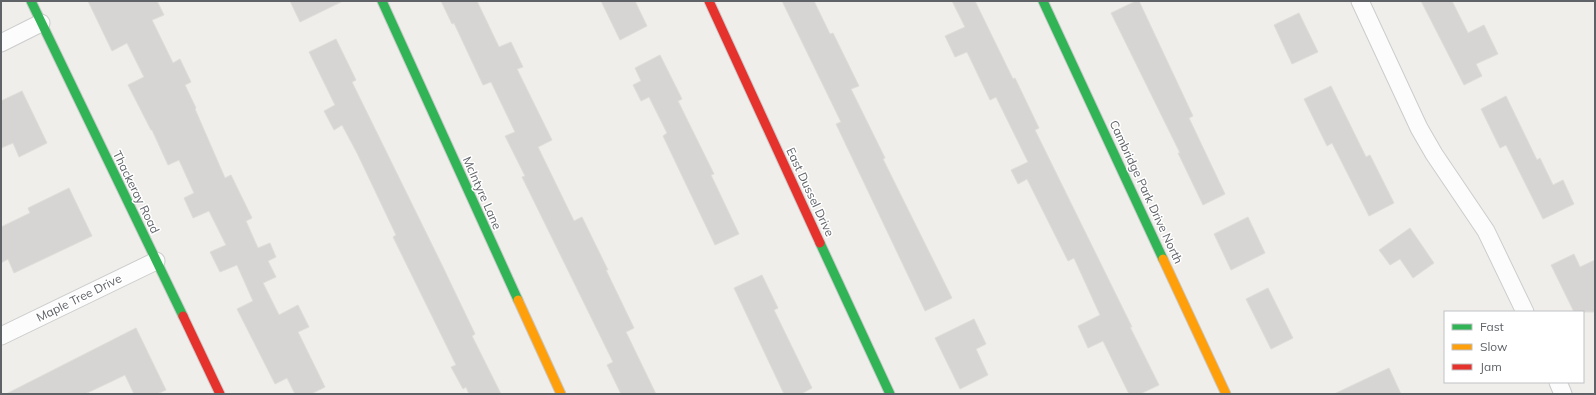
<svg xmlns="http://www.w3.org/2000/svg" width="1596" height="395" font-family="Mulish,sans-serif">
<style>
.building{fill:#d6d5d3;stroke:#deddd9}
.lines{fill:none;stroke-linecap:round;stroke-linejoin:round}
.street-casing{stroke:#cbcccc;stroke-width:19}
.fast-casing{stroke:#cacacb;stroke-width:11}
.slow-casing{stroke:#cacacb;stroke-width:11}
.jam-casing{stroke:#cacacb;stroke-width:11}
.street{stroke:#fdfcfc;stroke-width:17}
.fast{stroke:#30b455;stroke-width:9}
.slow{stroke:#ff9f0a;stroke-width:9}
.jam{stroke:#e5322d;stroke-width:9}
.labels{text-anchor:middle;stroke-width:3;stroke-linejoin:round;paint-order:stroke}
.street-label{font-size:12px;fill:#5f6368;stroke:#fff}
</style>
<rect width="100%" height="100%" fill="#efeeea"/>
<path class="building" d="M 88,1 L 157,1 L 164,15 L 152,20 L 173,63 L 180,59 L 191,82 L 185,85 L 196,108 L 195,109 L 225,178 L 231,175 L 252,218 L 246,221 L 258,248 L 270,243 L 276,257 L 268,261 L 276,277 L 263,283 L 279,315 L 298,305 L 309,327 L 298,332 L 325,387 L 311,394 L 295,394 L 287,378 L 275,384 L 237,309 L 253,301 L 237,265 L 220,272 L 210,252 L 226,245 L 209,211 L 193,218 L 184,198 L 194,193 L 179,160 L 168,165 L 152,130 L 151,130 L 128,85 L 144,77 L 127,43 L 112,51 Z
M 290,1 L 343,1 L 300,22 Z
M 441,1 L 477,1 L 499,47 L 511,42 L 523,67 L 517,69 L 552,140 L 538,147 L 574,221 L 582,217 L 608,270 L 606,270 L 634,328 L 626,332 L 656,394 L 621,394 L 607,365 L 613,362 L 522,177 L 525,176 L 505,136 L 515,132 L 491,82 L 483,85 L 454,23 L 452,24 Z
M 601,1 L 635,1 L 647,26 L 620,40 Z
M 782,1 L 814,1 L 830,34 L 833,33 L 859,86 L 851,89 L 885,158 L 883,159 L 952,298 L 925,311 L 836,124 L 841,122 Z
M 952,1 L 975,1 L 1013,79 L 1015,78 L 1039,128 L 1035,130 L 1132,327 L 1130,327 L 1159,385 L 1140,394 L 1129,394 L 1103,341 L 1088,348 L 1078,326 L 1100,315 L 1074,258 L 1068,261 L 1027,179 L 1018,184 L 1011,170 L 1028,162 L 996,97 L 990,100 L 967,52 L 955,57 L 945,36 L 965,27 Z
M 1136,1 L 1139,1 L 1193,116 L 1189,118 L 1225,194 L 1203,205 L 1178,153 L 1180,153 L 1111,13 Z
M 1421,1 L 1452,1 L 1468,33 L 1484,25 L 1498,54 L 1476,64 L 1482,76 L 1464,85 Z
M 1299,13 L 1318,52 L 1292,64 L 1274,25 Z
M 336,39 L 356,80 L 352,82 L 442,265 L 475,334 L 472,336 L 501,394 L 469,394 L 466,387 L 463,389 L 451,367 L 456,365 L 393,237 L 396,235 L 357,153 L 342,125 L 334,130 L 324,111 L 335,105 L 309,52 Z
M 660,55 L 682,99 L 678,101 L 714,174 L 711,175 L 739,234 L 715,245 L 663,136 L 667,133 L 649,97 L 641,101 L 633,85 L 641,81 L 635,68 Z
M 1331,86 L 1366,157 L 1370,155 L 1394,203 L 1369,216 L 1332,143 L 1327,146 L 1304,99 Z
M 22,91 L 47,143 L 19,157 L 13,143 L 1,148 L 1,101 Z
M 1506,96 L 1537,160 L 1540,158 L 1553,185 L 1563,180 L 1574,204 L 1543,219 L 1506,145 L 1500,148 L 1481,109 Z
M 69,188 L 92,236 L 14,273 L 8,259 L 1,263 L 1,227 L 30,213 L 28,208 Z
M 1248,217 L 1265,253 L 1231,270 L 1214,234 Z
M 1410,228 L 1434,263 L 1413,278 L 1400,259 L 1390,265 L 1379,250 Z
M 1574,254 L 1580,267 L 1595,260 L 1595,312 L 1574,312 L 1551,265 Z
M 762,275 L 778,308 L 774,310 L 812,388 L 801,394 L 784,394 L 734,288 Z
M 1268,288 L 1293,338 L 1271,349 L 1246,299 Z
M 974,319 L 986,344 L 976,349 L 988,375 L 960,389 L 935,338 Z
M 136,328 L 166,390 L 157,394 L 134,394 L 125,375 L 85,394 L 6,394 Z
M 1389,368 L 1401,394 L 1334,394 Z"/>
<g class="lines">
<g class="street-casing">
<path id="street" d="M 1360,1 L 1419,128 L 1434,154 L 1486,231 L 1525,312
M 1,43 L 41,23
M 1,336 L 156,261
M 1558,382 L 1563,394"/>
</g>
<g class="fast-casing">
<path id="fast" d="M 31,1 L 183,316
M 382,1 L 518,300
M 1043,1 L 1163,259
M 820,243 L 890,394"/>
</g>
<g class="slow-casing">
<path id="slow" d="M 1163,259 L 1226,394
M 518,300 L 561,394"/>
</g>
<g class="jam-casing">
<path id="jam" d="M 709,1 L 820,243
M 183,316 L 220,394"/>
</g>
<use href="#street" class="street"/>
<use href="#fast" class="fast"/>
<use href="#slow" class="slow"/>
<use href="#jam" class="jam"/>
</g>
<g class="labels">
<g class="street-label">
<text transform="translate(136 192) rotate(64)" y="4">Thackeray Road</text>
<text transform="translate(810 192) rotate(65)" y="4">East Dussel Drive</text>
<text transform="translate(1146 192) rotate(65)" y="4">Cambridge Park Drive North</text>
<text transform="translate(482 193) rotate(66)" y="4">McIntyre Lane</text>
<text transform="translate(79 298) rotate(-26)" y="4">Maple Tree Drive</text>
</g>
</g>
<rect width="1596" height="395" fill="none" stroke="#5f6368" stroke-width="4"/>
<rect x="1444" y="311" width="140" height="72" fill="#ffffff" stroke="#bfc1c3"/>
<rect x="1452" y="324" width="20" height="6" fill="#30b455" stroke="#bfc1c3"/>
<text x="1480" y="331" font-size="12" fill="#5f6368">Fast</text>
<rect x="1452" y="344" width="20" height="6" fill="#ff9f0a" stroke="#bfc1c3"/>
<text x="1480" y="351" font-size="12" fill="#5f6368">Slow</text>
<rect x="1452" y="364" width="20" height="6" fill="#e5322d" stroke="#bfc1c3"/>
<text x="1480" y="371" font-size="12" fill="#5f6368">Jam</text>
</svg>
